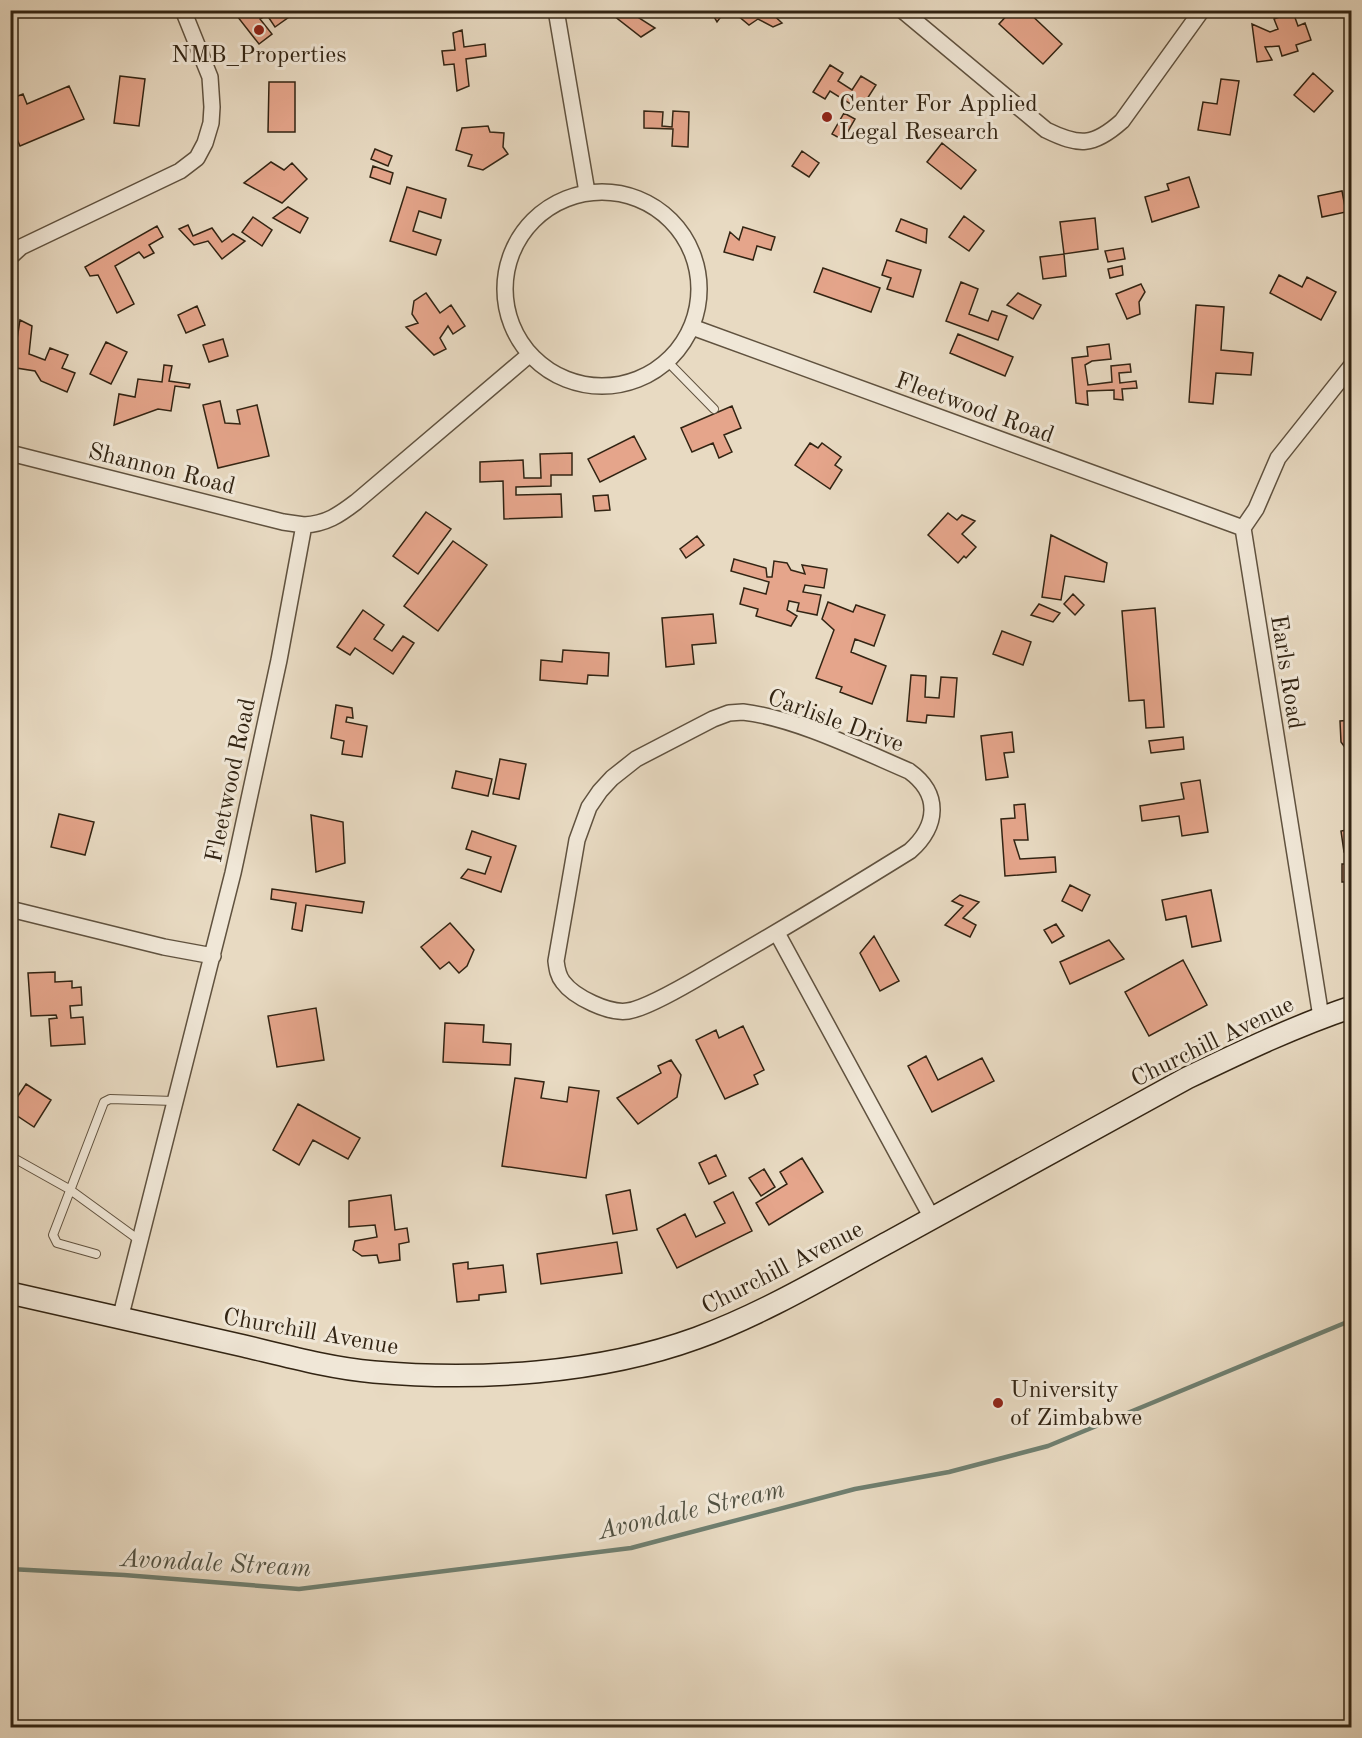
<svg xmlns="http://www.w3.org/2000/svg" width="1362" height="1738" font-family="'Old Standard TT',serif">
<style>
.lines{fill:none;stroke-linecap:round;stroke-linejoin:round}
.stream{stroke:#6f7f70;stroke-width:4.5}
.building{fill:#e5a58b;stroke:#322413;stroke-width:1.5}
.lane-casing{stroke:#60523f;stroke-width:10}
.street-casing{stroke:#60523f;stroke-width:18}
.secondary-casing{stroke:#322413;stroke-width:24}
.lane{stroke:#f0e7d7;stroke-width:8}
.street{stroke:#f0e7d7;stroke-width:15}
.secondary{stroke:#f0e7d7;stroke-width:21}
.poi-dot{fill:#8f2418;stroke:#f0e7d7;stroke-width:2}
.labels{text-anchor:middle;stroke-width:6;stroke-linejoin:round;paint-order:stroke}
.poi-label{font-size:24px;fill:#322413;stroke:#f0e7d7;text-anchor:start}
.street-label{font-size:24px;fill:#322413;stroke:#f0e7d7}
.water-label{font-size:26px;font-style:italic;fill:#515142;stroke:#f0e7d7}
</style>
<rect width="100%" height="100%" fill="#e8dac2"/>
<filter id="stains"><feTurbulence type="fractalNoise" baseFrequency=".00333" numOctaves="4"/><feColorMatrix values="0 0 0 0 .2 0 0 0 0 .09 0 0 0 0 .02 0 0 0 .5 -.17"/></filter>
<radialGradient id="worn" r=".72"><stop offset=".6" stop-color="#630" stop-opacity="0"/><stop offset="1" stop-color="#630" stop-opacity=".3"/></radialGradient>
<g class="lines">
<path class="stream" d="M 10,1569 L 124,1575 L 299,1589 L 631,1548 L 855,1489 L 949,1472 L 1048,1446 L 1352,1320"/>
</g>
<path class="building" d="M 245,10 L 284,10 L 289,17 L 275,27 L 267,15 L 260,19 L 272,34 L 259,44 L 237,16 Z
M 612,10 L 648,10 L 639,18 L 655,28 L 641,37 L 609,12 Z
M 710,10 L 726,10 L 717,22 Z
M 731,10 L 768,10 L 782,23 L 773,27 L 758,19 L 749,25 Z
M 1012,10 L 1026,10 L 1062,44 L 1043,64 L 999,24 Z
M 1293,12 L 1298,26 L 1305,23 L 1311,40 L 1296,45 L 1298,51 L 1282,56 L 1279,46 L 1265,47 L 1272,60 L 1257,62 L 1252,24 L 1270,32 L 1278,29 L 1274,19 Z
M 462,30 L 464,47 L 485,44 L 486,56 L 466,59 L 469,86 L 457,91 L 454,64 L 444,65 L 442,51 L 455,50 L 453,33 Z
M 830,65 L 843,73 L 838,81 L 852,90 L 861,76 L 876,85 L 860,110 L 830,91 L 825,99 L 813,92 Z
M 1313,73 L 1333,91 L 1314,112 L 1294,95 Z
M 120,76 L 145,79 L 139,126 L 114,123 Z
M 1221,79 L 1239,81 L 1230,135 L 1198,130 L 1203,102 L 1217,104 Z
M 269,82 L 295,82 L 295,132 L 268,132 Z
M 69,86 L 84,119 L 20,146 L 10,123 L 10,99 L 23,94 L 27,104 Z
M 644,111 L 663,112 L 662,126 L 672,127 L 673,111 L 689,112 L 688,147 L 672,146 L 673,129 L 644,128 Z
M 844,113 L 855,119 L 843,140 L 832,134 Z
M 488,126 L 490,132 L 504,133 L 503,147 L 508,154 L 483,170 L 468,166 L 472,155 L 456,150 L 462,128 Z
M 942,143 L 976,170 L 961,189 L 927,162 Z
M 375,149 L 392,156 L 388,166 L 371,159 Z
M 802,151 L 819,163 L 809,177 L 792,166 Z
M 271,162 L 284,170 L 292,163 L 307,179 L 282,203 L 244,183 Z
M 373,166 L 393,173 L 390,184 L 370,177 Z
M 1189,177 L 1199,207 L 1152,222 L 1145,197 L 1169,190 L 1167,184 Z
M 407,187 L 446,199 L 441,218 L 419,211 L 413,231 L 441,240 L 436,255 L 390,241 Z
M 1342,191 L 1346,212 L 1322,217 L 1318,196 Z
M 288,207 L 308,218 L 300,233 L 273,218 Z
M 964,216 L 984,231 L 969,251 L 949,237 Z
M 253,217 L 272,230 L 262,246 L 242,232 Z
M 1095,218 L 1098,249 L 1064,254 L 1060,222 Z
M 901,219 L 927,229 L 926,243 L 896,231 Z
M 188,225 L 193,236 L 212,228 L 222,242 L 233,234 L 245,241 L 222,259 L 208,241 L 194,245 L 179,229 Z
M 157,226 L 163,237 L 149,245 L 154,253 L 144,258 L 139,252 L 115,266 L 134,304 L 117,313 L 98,275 L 90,276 L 85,267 Z
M 743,227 L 775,237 L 771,250 L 757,246 L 753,260 L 724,252 L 730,232 L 739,240 Z
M 1123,248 L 1125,259 L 1108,262 L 1105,251 Z
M 1064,254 L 1066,276 L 1043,279 L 1040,257 Z
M 887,260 L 921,270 L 913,297 L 887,289 L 891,278 L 882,275 Z
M 1122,266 L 1123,275 L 1110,278 L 1108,269 Z
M 823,268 L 880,288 L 871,312 L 814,292 Z
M 1279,275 L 1302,287 L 1307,277 L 1336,292 L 1321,320 L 1270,293 Z
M 961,282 L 978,289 L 969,314 L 988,321 L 992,311 L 1007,316 L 998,340 L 946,321 Z
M 1141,284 L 1145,292 L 1139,302 L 1140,314 L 1127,319 L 1116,294 Z
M 426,293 L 440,313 L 451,305 L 465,326 L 453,334 L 448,326 L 440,338 L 446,349 L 434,355 L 406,327 L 418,323 L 412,314 L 414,301 Z
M 1018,293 L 1041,305 L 1033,319 L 1007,305 Z
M 1196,305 L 1224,307 L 1221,350 L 1253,353 L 1251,375 L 1216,373 L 1213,404 L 1189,402 Z
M 197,306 L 205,325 L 186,333 L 178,315 Z
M 20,320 L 32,326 L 29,354 L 45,360 L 50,348 L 68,355 L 62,368 L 75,373 L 67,392 L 41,381 L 35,371 L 10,367 L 10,351 L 15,352 Z
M 958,334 L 1013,357 L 1005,376 L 950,353 Z
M 223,339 L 228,356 L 209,362 L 203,345 Z
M 106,342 L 127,352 L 111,384 L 90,374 Z
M 1109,344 L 1111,359 L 1092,361 L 1085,365 L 1088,385 L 1112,382 L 1111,366 L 1130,364 L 1131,372 L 1119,373 L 1120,383 L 1136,381 L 1137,388 L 1122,389 L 1123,400 L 1114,399 L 1114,390 L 1087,391 L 1088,405 L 1076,403 L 1072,358 L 1088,356 L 1087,347 Z
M 164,365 L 172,366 L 169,381 L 190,384 L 189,388 L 175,386 L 171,411 L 158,409 L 114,425 L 119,394 L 135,397 L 138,379 L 162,382 Z
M 220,401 L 225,423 L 240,424 L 237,410 L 257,405 L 269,456 L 218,468 L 203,405 Z
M 732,406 L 741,428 L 724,435 L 732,452 L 719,458 L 713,443 L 692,452 L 681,428 Z
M 634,436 L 646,459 L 600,482 L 588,459 Z
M 810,443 L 818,448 L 822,443 L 841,457 L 835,465 L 842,470 L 830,489 L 795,465 Z
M 572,453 L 572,475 L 551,475 L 551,486 L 516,487 L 516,495 L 561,494 L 562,517 L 504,519 L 503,481 L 480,482 L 480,462 L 523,460 L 524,478 L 541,478 L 540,454 Z
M 608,495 L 610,510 L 595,511 L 593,496 Z
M 426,512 L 451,529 L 418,574 L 393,556 Z
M 948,513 L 957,520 L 962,515 L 975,521 L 962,534 L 976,547 L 966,558 L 964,556 L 958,563 L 928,535 Z
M 1051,535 L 1107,563 L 1104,582 L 1065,576 L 1061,600 L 1042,597 Z
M 697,536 L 704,545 L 686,558 L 680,549 Z
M 453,541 L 487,565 L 438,631 L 404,606 Z
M 734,559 L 766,568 L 767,577 L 772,577 L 774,561 L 787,563 L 791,570 L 805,574 L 802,565 L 827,569 L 824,588 L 805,585 L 803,592 L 821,595 L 817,615 L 797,611 L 799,603 L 789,601 L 787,610 L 797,616 L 791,626 L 756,616 L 758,609 L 740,604 L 744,588 L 766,594 L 769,582 L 731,571 Z
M 1073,594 L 1084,605 L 1075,615 L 1064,604 Z
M 828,602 L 853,612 L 856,605 L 885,615 L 874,646 L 855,639 L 851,652 L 886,666 L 872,704 L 840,692 L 842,687 L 816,678 L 834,630 L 822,619 Z
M 1039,604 L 1060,613 L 1053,622 L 1031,615 Z
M 1155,608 L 1164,727 L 1146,728 L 1144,700 L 1129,701 L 1122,611 Z
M 363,610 L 384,625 L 374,639 L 392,651 L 403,636 L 414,643 L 393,674 L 355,648 L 350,655 L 337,647 Z
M 713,614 L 716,643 L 692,645 L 694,664 L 666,667 L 662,618 Z
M 1002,631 L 1031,642 L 1023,665 L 993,654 Z
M 563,650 L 609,653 L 608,676 L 588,675 L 587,684 L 540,680 L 541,660 L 562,662 Z
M 911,675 L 926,676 L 925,697 L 939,698 L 941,677 L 957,678 L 954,717 L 927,715 L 926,723 L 907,721 Z
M 336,705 L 352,708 L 353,718 L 347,717 L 346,722 L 367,726 L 362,757 L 342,754 L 344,741 L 331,738 Z
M 1352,720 L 1352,757 L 1341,742 L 1340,721 Z
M 1012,732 L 1014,752 L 1004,753 L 1008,777 L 986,780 L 981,736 Z
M 1183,737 L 1184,749 L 1151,753 L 1149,741 Z
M 500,759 L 526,764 L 519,799 L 493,794 Z
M 456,771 L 492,779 L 488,796 L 452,788 Z
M 1200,780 L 1208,832 L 1182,836 L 1179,816 L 1142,821 L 1140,806 L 1184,799 L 1181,783 Z
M 1025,804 L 1028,840 L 1014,840 L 1020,859 L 1055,857 L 1056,872 L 1005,876 L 1001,819 L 1015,818 L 1014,805 Z
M 59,814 L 94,822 L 85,855 L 51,847 Z
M 311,815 L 343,822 L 345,863 L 316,872 Z
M 1352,829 L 1352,851 L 1344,852 L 1341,831 Z
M 472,831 L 516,846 L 501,892 L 461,878 L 468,869 L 485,874 L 491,857 L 466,849 Z
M 1342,864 L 1352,864 L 1352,882 L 1342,882 Z
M 1070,885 L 1090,895 L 1082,911 L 1062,901 Z
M 272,889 L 364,902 L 362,913 L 306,905 L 302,931 L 292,929 L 296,903 L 271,899 Z
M 1211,890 L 1221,941 L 1192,947 L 1186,916 L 1166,920 L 1162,900 Z
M 960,895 L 979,902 L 963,918 L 976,925 L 970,937 L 945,925 L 963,906 L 952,901 Z
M 450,923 L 474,950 L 467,966 L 459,973 L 449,962 L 440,969 L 421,947 Z
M 1056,924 L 1064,936 L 1052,943 L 1044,930 Z
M 874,936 L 899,981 L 880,991 L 860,953 Z
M 1109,940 L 1124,959 L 1070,984 L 1060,962 Z
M 1183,960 L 1207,1005 L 1149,1036 L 1125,992 Z
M 55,972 L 55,982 L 72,981 L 72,988 L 81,987 L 82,1005 L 70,1006 L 71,1018 L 83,1017 L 85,1044 L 51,1046 L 49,1019 L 57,1018 L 56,1015 L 31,1016 L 28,973 Z
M 316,1008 L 324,1060 L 277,1067 L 268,1016 Z
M 445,1023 L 484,1025 L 483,1042 L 511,1044 L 510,1065 L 443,1062 Z
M 743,1026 L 764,1070 L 754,1075 L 758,1084 L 725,1099 L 696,1040 L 716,1030 L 719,1038 Z
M 926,1056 L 938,1080 L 982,1058 L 994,1081 L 932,1112 L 908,1066 Z
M 671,1060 L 681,1075 L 677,1097 L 638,1124 L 617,1098 L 661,1073 L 658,1066 Z
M 515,1078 L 544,1082 L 541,1098 L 567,1102 L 569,1087 L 599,1091 L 586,1178 L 502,1166 Z
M 26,1084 L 51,1100 L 34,1127 L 10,1111 L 10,1108 Z
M 298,1104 L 360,1138 L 348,1159 L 313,1140 L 299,1165 L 273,1150 Z
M 716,1155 L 726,1176 L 709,1184 L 699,1163 Z
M 802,1158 L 823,1192 L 769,1225 L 756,1203 L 787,1184 L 780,1172 Z
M 764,1169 L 775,1187 L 761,1196 L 749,1178 Z
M 630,1190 L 637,1230 L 613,1234 L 606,1195 Z
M 733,1192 L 752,1231 L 677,1268 L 657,1229 L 685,1214 L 696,1237 L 725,1223 L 714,1202 Z
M 391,1195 L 395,1230 L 407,1228 L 409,1242 L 399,1244 L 400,1260 L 379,1263 L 377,1255 L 362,1256 L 353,1250 L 355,1241 L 377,1237 L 375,1225 L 349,1227 L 349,1201 Z
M 617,1242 L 622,1273 L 541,1284 L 537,1254 Z
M 468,1262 L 468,1269 L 503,1265 L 506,1292 L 479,1295 L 479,1300 L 457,1302 L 453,1264 Z"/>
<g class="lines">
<g class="lane-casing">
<path id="lane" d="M 667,361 L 714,409
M 10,1156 L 69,1189 L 139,1240
M 96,1254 L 57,1243 L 53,1235 L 104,1102 L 110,1099 L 174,1101"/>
</g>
<g class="street-casing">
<path id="street" d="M 556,10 L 587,192
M 902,10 L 1046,130 C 1079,146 1093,147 1122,121 L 1202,10
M505 289a97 97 0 1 1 194 0a97 97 0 1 1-194 0Z
M 10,257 L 21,247 L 180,171 L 197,158 L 205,143 L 211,123 L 212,107 L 210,77 L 183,10
M 692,327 L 1243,528
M 10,453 L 283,522 L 304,525
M 743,712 C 795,718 860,750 909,771 C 941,794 938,826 910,851 C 844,892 778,932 710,971 C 691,982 648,1008 628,1011 C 609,1014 574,997 563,982 C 558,976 557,969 556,961 L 577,840 L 589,807 L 600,791 L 612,778 L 636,759 L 713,719 L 729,713 Z
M 10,909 L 164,947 L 213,956
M 777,933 L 932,1218
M 1321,1017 L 1243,528 L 1256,509 L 1278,458 L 1352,365
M 120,1319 L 233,873 L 279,660 L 304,525 C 326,524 339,515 356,502 L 529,355"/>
</g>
<g class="secondary-casing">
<path id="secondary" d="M 10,1293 C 88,1311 166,1329 244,1346 C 286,1356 330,1368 374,1372 C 478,1381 598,1374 697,1338 C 765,1313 826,1276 889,1242 C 988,1187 1087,1132 1187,1078 C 1241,1052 1295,1026 1352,1007"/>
</g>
<use href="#lane" class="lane"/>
<use href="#street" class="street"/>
<use href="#secondary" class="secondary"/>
</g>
<g class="poi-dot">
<circle cx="259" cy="30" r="6"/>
<circle cx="827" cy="117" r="6"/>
<circle cx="998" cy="1403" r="6"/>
</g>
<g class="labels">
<g class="poi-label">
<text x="259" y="62" text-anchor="middle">NMB_Properties</text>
<text x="839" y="111">Center For Applied<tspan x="839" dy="28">Legal Research</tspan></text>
<text x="1010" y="1397">University<tspan x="1010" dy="28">of Zimbabwe</tspan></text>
</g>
<g class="street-label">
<text transform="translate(975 407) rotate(20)" y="8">Fleetwood Road</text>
<text transform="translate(162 468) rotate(14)" y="8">Shannon Road</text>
<text transform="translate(1288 672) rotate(81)" y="8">Earls Road</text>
<text transform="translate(836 720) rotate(20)" y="8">Carlisle Drive</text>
<text transform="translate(230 780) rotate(-78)" y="8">Fleetwood Road</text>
<text transform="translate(1212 1041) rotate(-26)" y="8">Churchill Avenue</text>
<text transform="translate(782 1267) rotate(-27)" y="8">Churchill Avenue</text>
<text transform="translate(311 1331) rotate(10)" y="8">Churchill Avenue</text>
</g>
<g class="water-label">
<text transform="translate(691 1509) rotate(-13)" y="9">Avondale Stream</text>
<text transform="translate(216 1562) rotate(3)" y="9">Avondale Stream</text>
</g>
</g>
<rect width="1362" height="1738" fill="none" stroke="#e8dac2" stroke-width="36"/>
<rect x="12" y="12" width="1338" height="1714" fill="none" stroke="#322413" stroke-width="3"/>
<rect x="18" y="18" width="1326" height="1702" fill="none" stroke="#322413" stroke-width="1.5"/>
<rect width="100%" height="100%" filter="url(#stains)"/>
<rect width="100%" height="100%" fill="url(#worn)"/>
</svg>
